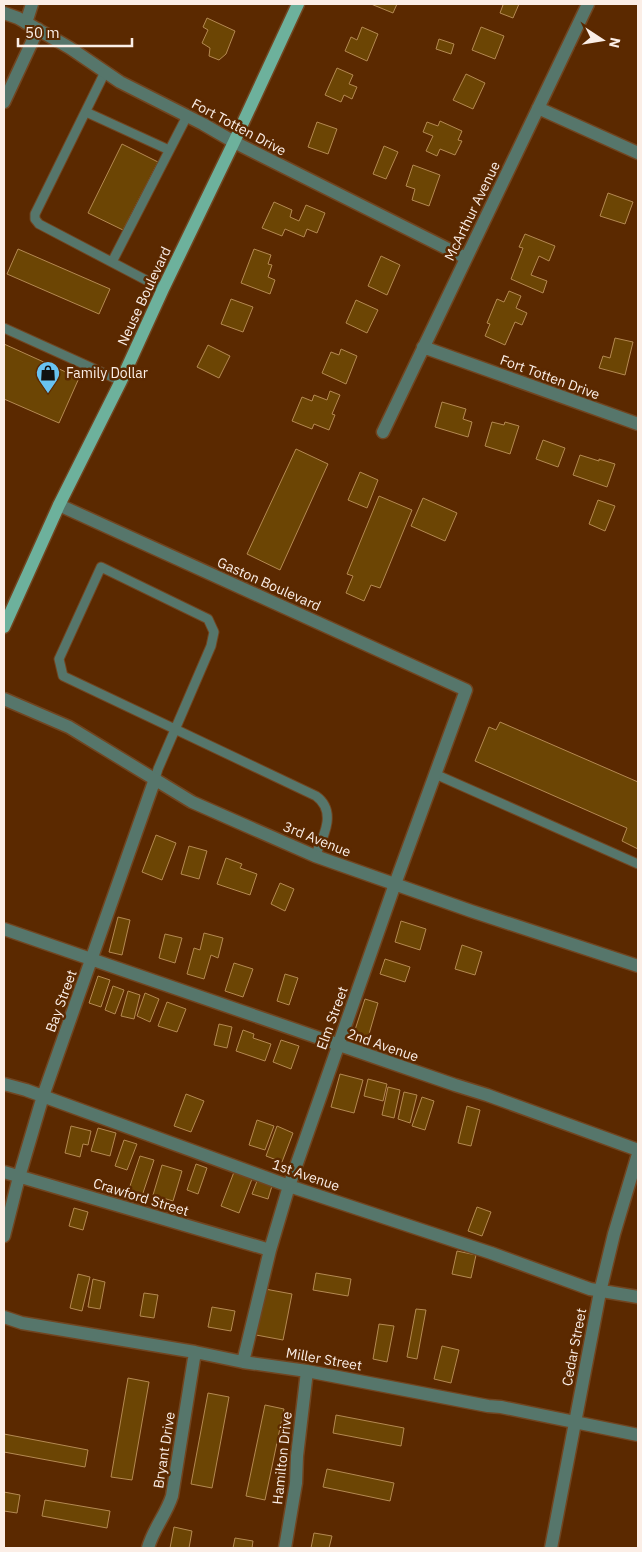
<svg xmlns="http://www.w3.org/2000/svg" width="642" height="1552" font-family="'IBM Plex Sans',sans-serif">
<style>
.building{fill:#6c4504;stroke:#b48952}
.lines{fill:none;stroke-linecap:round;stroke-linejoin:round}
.lane-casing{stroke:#714520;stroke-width:11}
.street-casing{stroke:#714520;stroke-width:15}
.primary-casing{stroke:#714520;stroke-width:15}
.lane{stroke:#56766b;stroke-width:9}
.street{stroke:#56766b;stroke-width:12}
.primary{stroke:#6db19c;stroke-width:12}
.labels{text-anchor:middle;stroke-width:5;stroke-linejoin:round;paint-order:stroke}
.street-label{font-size:14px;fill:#fbeee6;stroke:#5b2900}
.poi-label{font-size:14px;fill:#fbeee6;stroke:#5b2900;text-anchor:start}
</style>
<rect width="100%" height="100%" fill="#5b2900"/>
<path class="building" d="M 371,4 L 397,4 L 393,13 Z
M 500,4 L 519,4 L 513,18 L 500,13 L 503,5 Z
M 207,18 L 235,31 L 226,54 L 219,60 L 209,56 L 210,48 L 202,43 L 208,30 L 203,27 Z
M 362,27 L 378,34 L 367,61 L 345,51 L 351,37 L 357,40 Z
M 481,27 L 504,36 L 495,59 L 472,50 Z
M 439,39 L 454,44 L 451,54 L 436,49 Z
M 337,68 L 353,75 L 349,84 L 357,87 L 352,99 L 344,95 L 341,102 L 325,95 Z
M 466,74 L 485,83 L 473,109 L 453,100 Z
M 440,121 L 462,131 L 458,140 L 462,141 L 455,155 L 440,149 L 437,156 L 426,151 L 433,136 L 423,132 L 427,122 L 438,126 Z
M 317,122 L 337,129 L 328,154 L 308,147 Z
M 122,144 L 158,162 L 123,230 L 88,213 Z
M 384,146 L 398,152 L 386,179 L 373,174 Z
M 413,165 L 440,175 L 429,206 L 412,200 L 415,189 L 406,186 Z
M 608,193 L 633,202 L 625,224 L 600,216 Z
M 274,202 L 292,210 L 290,217 L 299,221 L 306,205 L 325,213 L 317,233 L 307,229 L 304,237 L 285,229 L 282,236 L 262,228 Z
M 525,234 L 555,246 L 549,261 L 539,256 L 531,275 L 547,281 L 543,293 L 511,279 L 523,248 L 519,247 Z
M 18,249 L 110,289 L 99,314 L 7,274 Z
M 254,249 L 271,255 L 268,264 L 272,265 L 268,277 L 275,280 L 270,294 L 241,283 Z
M 381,256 L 400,265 L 387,295 L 368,286 Z
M 509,291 L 521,296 L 516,308 L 527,313 L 522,325 L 515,322 L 505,345 L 485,336 L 490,324 L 487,323 L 497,299 L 504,302 Z
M 231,299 L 253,307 L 243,332 L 221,324 Z
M 356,300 L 378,310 L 367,333 L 346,323 Z
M 615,338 L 633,342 L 625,375 L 599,368 L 603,356 L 610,358 Z
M 4,344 L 79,378 L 59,423 L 4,399 Z
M 208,345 L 230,356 L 219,378 L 197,367 Z
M 341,349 L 357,356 L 346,384 L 322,373 L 331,352 L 339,355 Z
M 330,391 L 340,395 L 332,414 L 335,415 L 329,430 L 314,424 L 312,429 L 292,421 L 302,397 L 312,401 L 314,395 L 327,400 Z
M 442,402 L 466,409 L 463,419 L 472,422 L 468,437 L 435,427 Z
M 492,422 L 504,425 L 505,422 L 519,426 L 510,454 L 485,446 Z
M 543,440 L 565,448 L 558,467 L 536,459 Z
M 296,449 L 328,464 L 280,570 L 247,554 Z
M 580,455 L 599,461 L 599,459 L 615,464 L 607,487 L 573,475 Z
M 360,472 L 378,480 L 367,508 L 348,500 Z
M 379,496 L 412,510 L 380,588 L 371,585 L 364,601 L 346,593 L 353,576 L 347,574 Z
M 423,498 L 457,513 L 445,541 L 411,526 Z
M 598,500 L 615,506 L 605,531 L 589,524 Z
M 500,722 L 638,782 L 638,849 L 622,841 L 627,828 L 475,761 L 489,727 L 496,730 Z
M 156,835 L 176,843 L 162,880 L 142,872 Z
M 189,846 L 207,851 L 199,879 L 181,874 Z
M 226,858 L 242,864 L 240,868 L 257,874 L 250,895 L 217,884 Z
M 280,883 L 294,889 L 285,911 L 271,904 Z
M 118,917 L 130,920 L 122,955 L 109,952 Z
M 401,921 L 426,929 L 420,950 L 395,942 Z
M 204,933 L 223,938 L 218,958 L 211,955 L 204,979 L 187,974 L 194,948 L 200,950 Z
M 165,934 L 182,938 L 175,963 L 159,958 Z
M 462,945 L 482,952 L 475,975 L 455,969 Z
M 385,959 L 410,967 L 405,982 L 380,974 Z
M 234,963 L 253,969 L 243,997 L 225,991 Z
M 285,974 L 298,978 L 289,1005 L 277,1001 Z
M 98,976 L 110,980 L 101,1007 L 89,1003 Z
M 113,986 L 124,990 L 115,1014 L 105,1010 Z
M 128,991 L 140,995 L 134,1019 L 121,1016 Z
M 145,993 L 159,999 L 150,1022 L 137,1016 Z
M 365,999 L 378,1003 L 367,1041 L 353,1036 Z
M 167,1002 L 186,1009 L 177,1032 L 158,1026 Z
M 219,1024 L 232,1027 L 227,1048 L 214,1045 Z
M 243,1030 L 254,1034 L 253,1038 L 271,1044 L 265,1061 L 236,1051 Z
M 281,1040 L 299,1046 L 291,1069 L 273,1062 Z
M 340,1074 L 363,1080 L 354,1113 L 331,1107 Z
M 368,1079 L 387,1084 L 383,1101 L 364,1096 Z
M 388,1087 L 400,1090 L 394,1118 L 382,1115 Z
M 404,1092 L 417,1095 L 410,1123 L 398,1119 Z
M 186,1094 L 204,1101 L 191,1132 L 174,1126 Z
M 422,1097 L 434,1101 L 425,1130 L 412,1126 Z
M 467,1106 L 480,1110 L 471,1146 L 458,1143 Z
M 257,1120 L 274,1126 L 265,1150 L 249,1145 Z
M 71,1126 L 91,1131 L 88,1145 L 83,1144 L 80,1157 L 65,1153 Z
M 277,1126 L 293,1133 L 282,1162 L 266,1156 Z
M 98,1128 L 116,1133 L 110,1156 L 91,1151 Z
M 124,1140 L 137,1144 L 127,1170 L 115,1166 Z
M 140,1156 L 154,1160 L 142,1196 L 128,1192 Z
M 196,1164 L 207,1168 L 198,1194 L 187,1190 Z
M 162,1165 L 182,1171 L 173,1201 L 153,1195 Z
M 234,1172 L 252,1179 L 239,1213 L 221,1206 Z
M 257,1181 L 272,1186 L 268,1199 L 252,1194 Z
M 477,1207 L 491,1212 L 482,1236 L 468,1231 Z
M 74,1208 L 88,1212 L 83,1230 L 69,1226 Z
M 457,1251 L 476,1255 L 471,1278 L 452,1274 Z
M 316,1273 L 351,1279 L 348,1296 L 313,1290 Z
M 78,1274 L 90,1277 L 82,1311 L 70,1308 Z
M 93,1279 L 105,1282 L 100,1309 L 88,1307 Z
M 265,1289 L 292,1294 L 283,1340 L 256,1335 Z
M 144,1293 L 158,1295 L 154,1318 L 140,1316 Z
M 212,1307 L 235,1311 L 231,1331 L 208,1327 Z
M 416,1309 L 426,1310 L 417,1359 L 407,1357 Z
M 379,1324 L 394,1326 L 387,1362 L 373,1359 Z
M 442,1346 L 459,1350 L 451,1383 L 434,1379 Z
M 128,1378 L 149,1382 L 132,1480 L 111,1477 Z
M 208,1393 L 229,1397 L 212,1488 L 191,1484 Z
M 265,1405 L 284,1409 L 265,1500 L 246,1496 Z
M 336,1415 L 404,1428 L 401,1446 L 333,1433 Z
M 4,1434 L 88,1450 L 85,1467 L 4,1452 Z
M 327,1469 L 394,1483 L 390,1501 L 323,1487 Z
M 4,1492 L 20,1495 L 17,1513 L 4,1511 Z
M 45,1500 L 110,1511 L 107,1528 L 42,1516 Z
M 174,1527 L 192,1531 L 189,1548 L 170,1548 Z
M 314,1533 L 332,1536 L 329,1548 L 311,1548 Z
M 235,1538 L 253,1541 L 252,1548 L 233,1548 Z"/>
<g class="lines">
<g class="lane-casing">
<path id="lane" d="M 105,72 L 35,214 L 35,219 L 39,224 L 163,289
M 86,112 L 169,150
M 112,262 L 187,116
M 4,328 L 121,381
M 435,774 L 638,864
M 155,779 L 158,769 L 211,646 L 214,632 L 208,619 L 101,567 L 59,659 L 63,676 L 316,796 C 337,811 324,836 315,856"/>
</g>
<g class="street-casing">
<path id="street" d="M 4,13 L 18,18 L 70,48 L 120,82 L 203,124 L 234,142 L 466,258
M 26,23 L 32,4
M 4,102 L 38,29
M 538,108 L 638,153
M 423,347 L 638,424
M 383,432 L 588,4
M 59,505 L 466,690 L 395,884 L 289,1186 L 270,1250 L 243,1362
M 4,699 L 69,727 L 192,802 L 315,856 L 471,911 L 638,966
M 4,929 L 455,1085 L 487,1095 L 638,1150
M 4,1084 L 26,1090 L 289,1186 L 491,1253 L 590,1289 L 638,1297
M 4,1172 L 270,1250
M 4,1236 L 19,1177 L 43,1096 L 155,779
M 4,1317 L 22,1323 L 195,1352 L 243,1362 L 307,1371 L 488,1406 L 501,1407 L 638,1435
M 148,1548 C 153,1529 166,1515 172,1496 L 195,1352
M 285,1548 L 296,1483 L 297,1456 L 307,1371
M 551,1548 L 600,1292 L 614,1234 L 638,1154"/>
</g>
<g class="primary-casing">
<path id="primary" d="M 4,627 L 59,505 L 121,381 L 163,289 L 234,142 L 298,4"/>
</g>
<use href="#lane" class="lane"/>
<use href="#street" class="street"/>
<use href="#primary" class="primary"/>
</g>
<defs>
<g id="shop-pin" transform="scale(1.25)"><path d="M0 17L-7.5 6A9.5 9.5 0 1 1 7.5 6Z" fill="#69c3f1" stroke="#5b2900"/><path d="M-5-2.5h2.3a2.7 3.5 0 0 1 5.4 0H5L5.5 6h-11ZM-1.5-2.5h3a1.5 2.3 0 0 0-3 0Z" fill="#111"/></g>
</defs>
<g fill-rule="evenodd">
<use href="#shop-pin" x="48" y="373"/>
</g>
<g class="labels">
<g class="street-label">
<text transform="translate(239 127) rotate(28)" y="5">Fort Totten Drive</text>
<text transform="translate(472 211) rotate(-64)" y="5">McArthur Avenue</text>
<text transform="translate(144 296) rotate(-65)" y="5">Neuse Boulevard</text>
<text transform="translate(550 377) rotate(20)" y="5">Fort Totten Drive</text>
<text transform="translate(269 584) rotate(24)" y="5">Gaston Boulevard</text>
<text transform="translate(317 839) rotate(22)" y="5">3rd Avenue</text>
<text transform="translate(61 1001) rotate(-70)" y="5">Bay Street</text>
<text transform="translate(332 1018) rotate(-70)" y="5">Elm Street</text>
<text transform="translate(383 1045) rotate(19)" y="5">2nd Avenue</text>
<text transform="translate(306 1175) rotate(19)" y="5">1st Avenue</text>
<text transform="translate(141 1197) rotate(17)" y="5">Crawford Street</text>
<text transform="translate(574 1347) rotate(-79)" y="5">Cedar Street</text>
<text transform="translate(324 1359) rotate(10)" y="5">Miller Street</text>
<text transform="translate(164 1450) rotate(-81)" y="5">Bryant Drive</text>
<text transform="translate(282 1458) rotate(-84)" y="5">Hamilton Drive</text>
</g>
<g class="poi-label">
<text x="66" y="378">Family Dollar</text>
</g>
</g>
<rect width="642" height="1552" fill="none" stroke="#fbeee6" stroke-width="10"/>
<g transform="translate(602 40) rotate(102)" stroke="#5b2900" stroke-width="4" paint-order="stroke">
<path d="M0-4L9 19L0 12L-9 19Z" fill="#fbeee6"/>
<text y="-8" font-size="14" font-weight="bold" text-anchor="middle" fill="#fbeee6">N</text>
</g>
<path d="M18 38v8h114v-8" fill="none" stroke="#fbeee6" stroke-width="2.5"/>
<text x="25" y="38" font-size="15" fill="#fbeee6" stroke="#5b2900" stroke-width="4" paint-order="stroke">50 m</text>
</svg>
